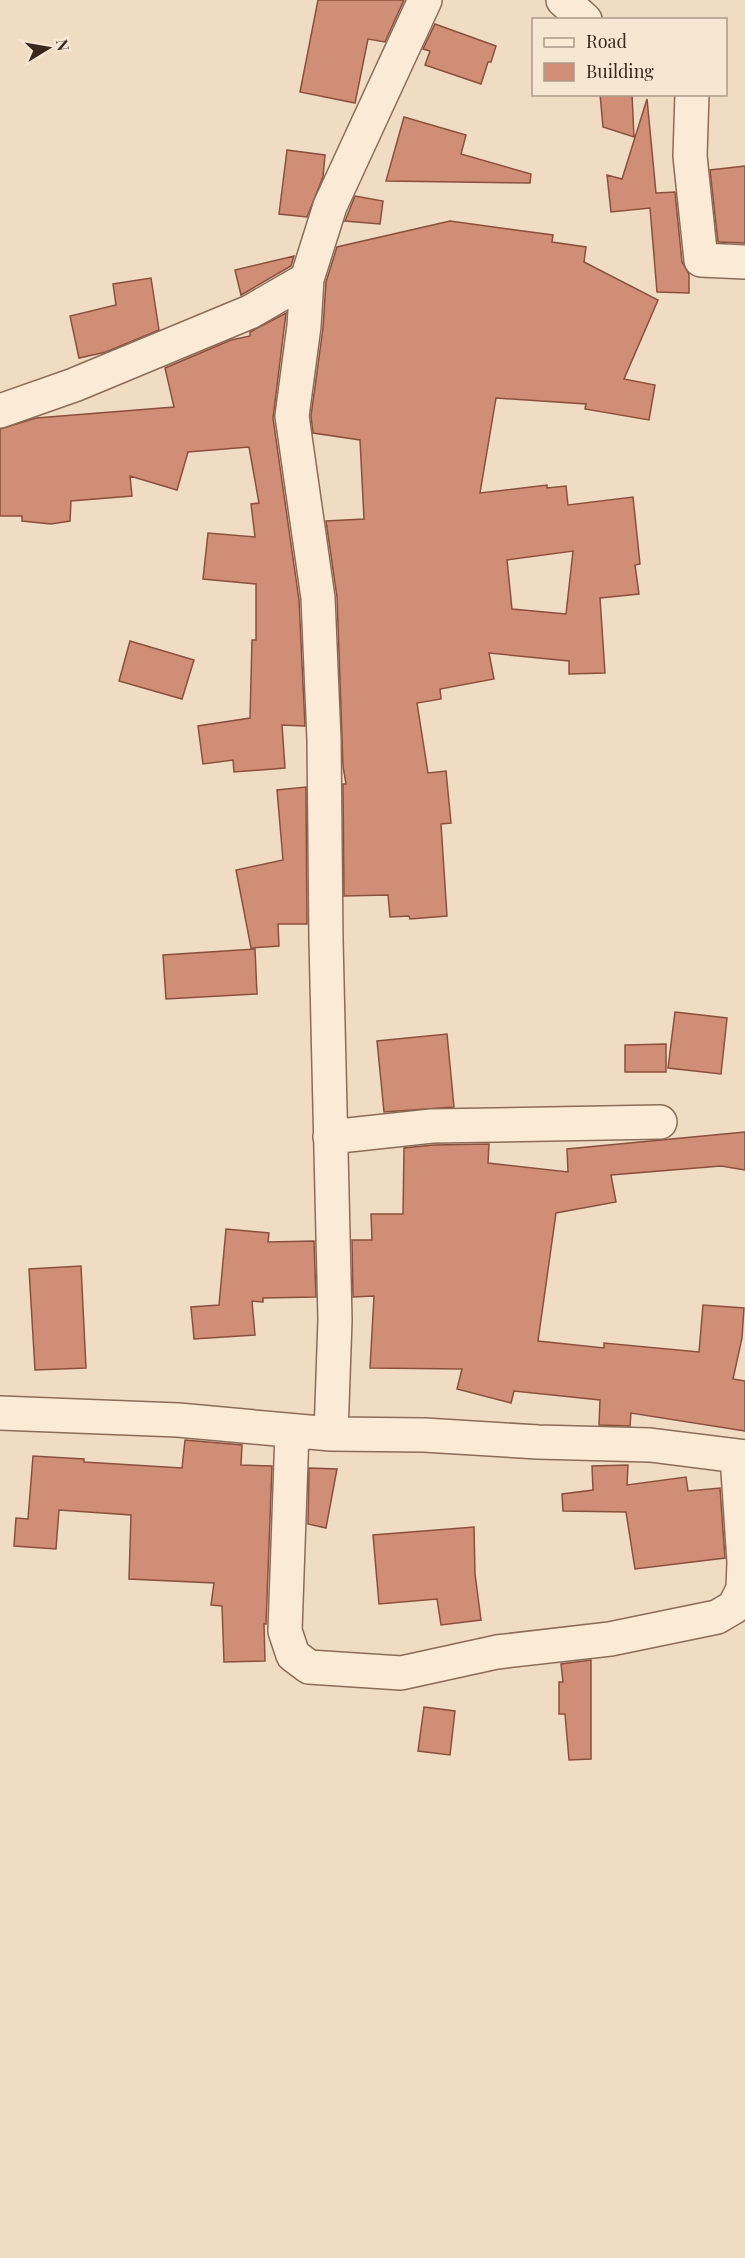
<svg xmlns="http://www.w3.org/2000/svg" width="745" height="2258" font-family="'Playfair Display',serif">
<style>
.building{fill:#d08e76;stroke:#8b503d;stroke-width:1.5;fill-rule:evenodd}
.lines{fill:none;stroke-linecap:round;stroke-linejoin:round}
.street-casing{stroke:#8b6c58;stroke-width:36}
.street{stroke:#faead6;stroke-width:33}
</style>
<rect width="100%" height="100%" fill="#f0dcc2"/>
<path class="building" d="M 318,0 L 404,0 L 385,42 L 368,39 L 355,103 L 300,92 Z
M 435,24 L 496,46 L 491,62 L 488,62 L 481,84 L 425,65 L 430,51 L 423,49 Z
M 600,94 L 632,94 L 634,137 L 603,127 Z
M 647,99 L 656,193 L 675,192 L 682,262 L 689,274 L 689,293 L 657,292 L 650,208 L 611,212 L 607,175 L 622,179 Z
M 404,117 L 466,135 L 461,154 L 531,174 L 530,183 L 386,181 Z
M 287,150 L 325,155 L 323,177 L 307,217 L 279,214 Z
M 745,166 L 745,243 L 718,242 L 710,170 Z
M 355,196 L 383,201 L 380,224 L 345,221 Z
M 450,221 L 553,235 L 552,242 L 586,247 L 584,262 L 658,300 L 624,379 L 655,385 L 649,420 L 585,409 L 586,404 L 496,398 L 480,493 L 547,485 L 547,488 L 566,486 L 568,505 L 633,497 L 640,564 L 635,565 L 639,594 L 600,598 L 605,673 L 569,674 L 569,661 L 489,653 L 494,679 L 440,689 L 441,699 L 417,703 L 428,773 L 446,771 L 451,823 L 441,824 L 447,916 L 410,919 L 409,916 L 390,917 L 388,895 L 344,896 L 343,784 L 346,784 L 343,766 L 337,597 L 326,521 L 364,519 L 360,440 L 313,433 L 311,416 L 323,328 L 326,282 L 337,247 ZM 573,551 L 566,614 L 512,609 L 507,560 Z
M 294,256 L 291,266 L 241,295 L 235,270 Z
M 151,278 L 159,330 L 106,352 L 79,358 L 70,316 L 116,305 L 113,284 Z
M 286,313 L 273,418 L 299,600 L 305,726 L 282,725 L 285,768 L 234,772 L 233,760 L 203,764 L 198,726 L 250,718 L 252,640 L 256,640 L 256,584 L 203,579 L 208,533 L 255,537 L 251,504 L 259,503 L 249,447 L 188,452 L 177,490 L 130,476 L 132,496 L 71,501 L 70,521 L 51,524 L 22,521 L 22,516 L 0,516 L 0,429 L 36,418 L 174,407 L 165,368 L 231,340 L 250,336 L 250,332 Z
M 130,641 L 194,660 L 182,699 L 119,681 Z
M 306,787 L 307,924 L 278,924 L 279,946 L 251,948 L 236,870 L 283,860 L 277,790 Z
M 255,949 L 257,994 L 166,999 L 163,955 Z
M 675,1012 L 727,1018 L 721,1074 L 668,1068 Z
M 447,1034 L 454,1107 L 384,1112 L 377,1041 Z
M 666,1044 L 666,1072 L 625,1072 L 625,1045 Z
M 745,1132 L 745,1170 L 721,1166 L 611,1175 L 616,1202 L 556,1213 L 538,1341 L 604,1348 L 604,1343 L 699,1352 L 703,1305 L 744,1308 L 742,1338 L 733,1379 L 745,1381 L 745,1431 L 631,1413 L 630,1426 L 599,1425 L 600,1400 L 514,1391 L 511,1403 L 457,1389 L 462,1369 L 370,1368 L 374,1296 L 353,1297 L 352,1240 L 372,1240 L 371,1214 L 403,1214 L 404,1148 L 433,1145 L 489,1144 L 488,1163 L 568,1172 L 567,1149 Z
M 226,1229 L 269,1233 L 268,1242 L 314,1241 L 316,1297 L 263,1298 L 263,1302 L 252,1301 L 255,1335 L 194,1339 L 191,1307 L 219,1305 Z
M 81,1266 L 86,1368 L 35,1370 L 29,1269 Z
M 185,1440 L 242,1445 L 241,1465 L 272,1466 L 266,1624 L 264,1624 L 265,1661 L 224,1662 L 222,1606 L 211,1605 L 214,1583 L 129,1579 L 131,1515 L 59,1510 L 56,1549 L 14,1546 L 16,1518 L 28,1519 L 33,1456 L 84,1459 L 84,1462 L 182,1468 Z
M 628,1465 L 627,1485 L 686,1477 L 688,1491 L 720,1488 L 725,1558 L 635,1569 L 626,1512 L 563,1511 L 562,1494 L 593,1490 L 592,1466 Z
M 309,1468 L 337,1469 L 326,1528 L 308,1524 Z
M 474,1527 L 475,1574 L 481,1620 L 441,1625 L 437,1599 L 379,1604 L 373,1535 Z
M 591,1660 L 591,1759 L 569,1760 L 565,1714 L 559,1714 L 559,1682 L 563,1682 L 561,1664 Z
M 424,1707 L 455,1711 L 450,1755 L 418,1751 Z"/>
<g class="lines">
<g class="street-casing">
<path id="street" d="M 563,0 L 585,20
M 692,94 L 690,156 L 701,260 L 745,262
M 307,279 L 304,326 L 292,416 L 318,598 L 324,740 L 326,940 L 335,1320 L 331,1434
M 0,411 L 74,385 L 250,312 L 307,279 L 330,206 L 425,0
M 330,1137 L 432,1126 L 660,1122
M 0,1413 L 178,1420 L 331,1434 L 424,1435 L 538,1442 L 650,1445 L 745,1457
M 292,1432 L 285,1631 L 293,1655 L 309,1667 L 401,1673 L 497,1652 L 610,1639 L 717,1617 L 734,1607 L 743,1589 L 744,1562 L 737,1456"/>
</g>
<use href="#street" class="street"/>
</g>
<rect x="532" y="18" width="195" height="78" fill="#f7e7d2" stroke="#ab9a8a" stroke-width="1.5"/>
<rect x="544" y="38" width="30" height="9" fill="#faead6" stroke="#ab9a8a" stroke-width="1.5"/>
<text x="586" y="48" font-size="18" fill="#3a271d">Road</text>
<rect x="544" y="63" width="30" height="18" fill="#d08e76" stroke="#ab9a8a" stroke-width="1.5"/>
<text x="586" y="78" font-size="18" fill="#3a271d">Building</text>
<g transform="translate(48 48) rotate(79)" stroke="#f7e7d2" stroke-width="4.5" paint-order="stroke">
<path d="M0-4.5L10 22L0 15L-10 22Z" fill="#3a271d"/>
<text y="-9" font-size="16" font-weight="bold" text-anchor="middle" fill="#3a271d">N</text>
</g>
</svg>
